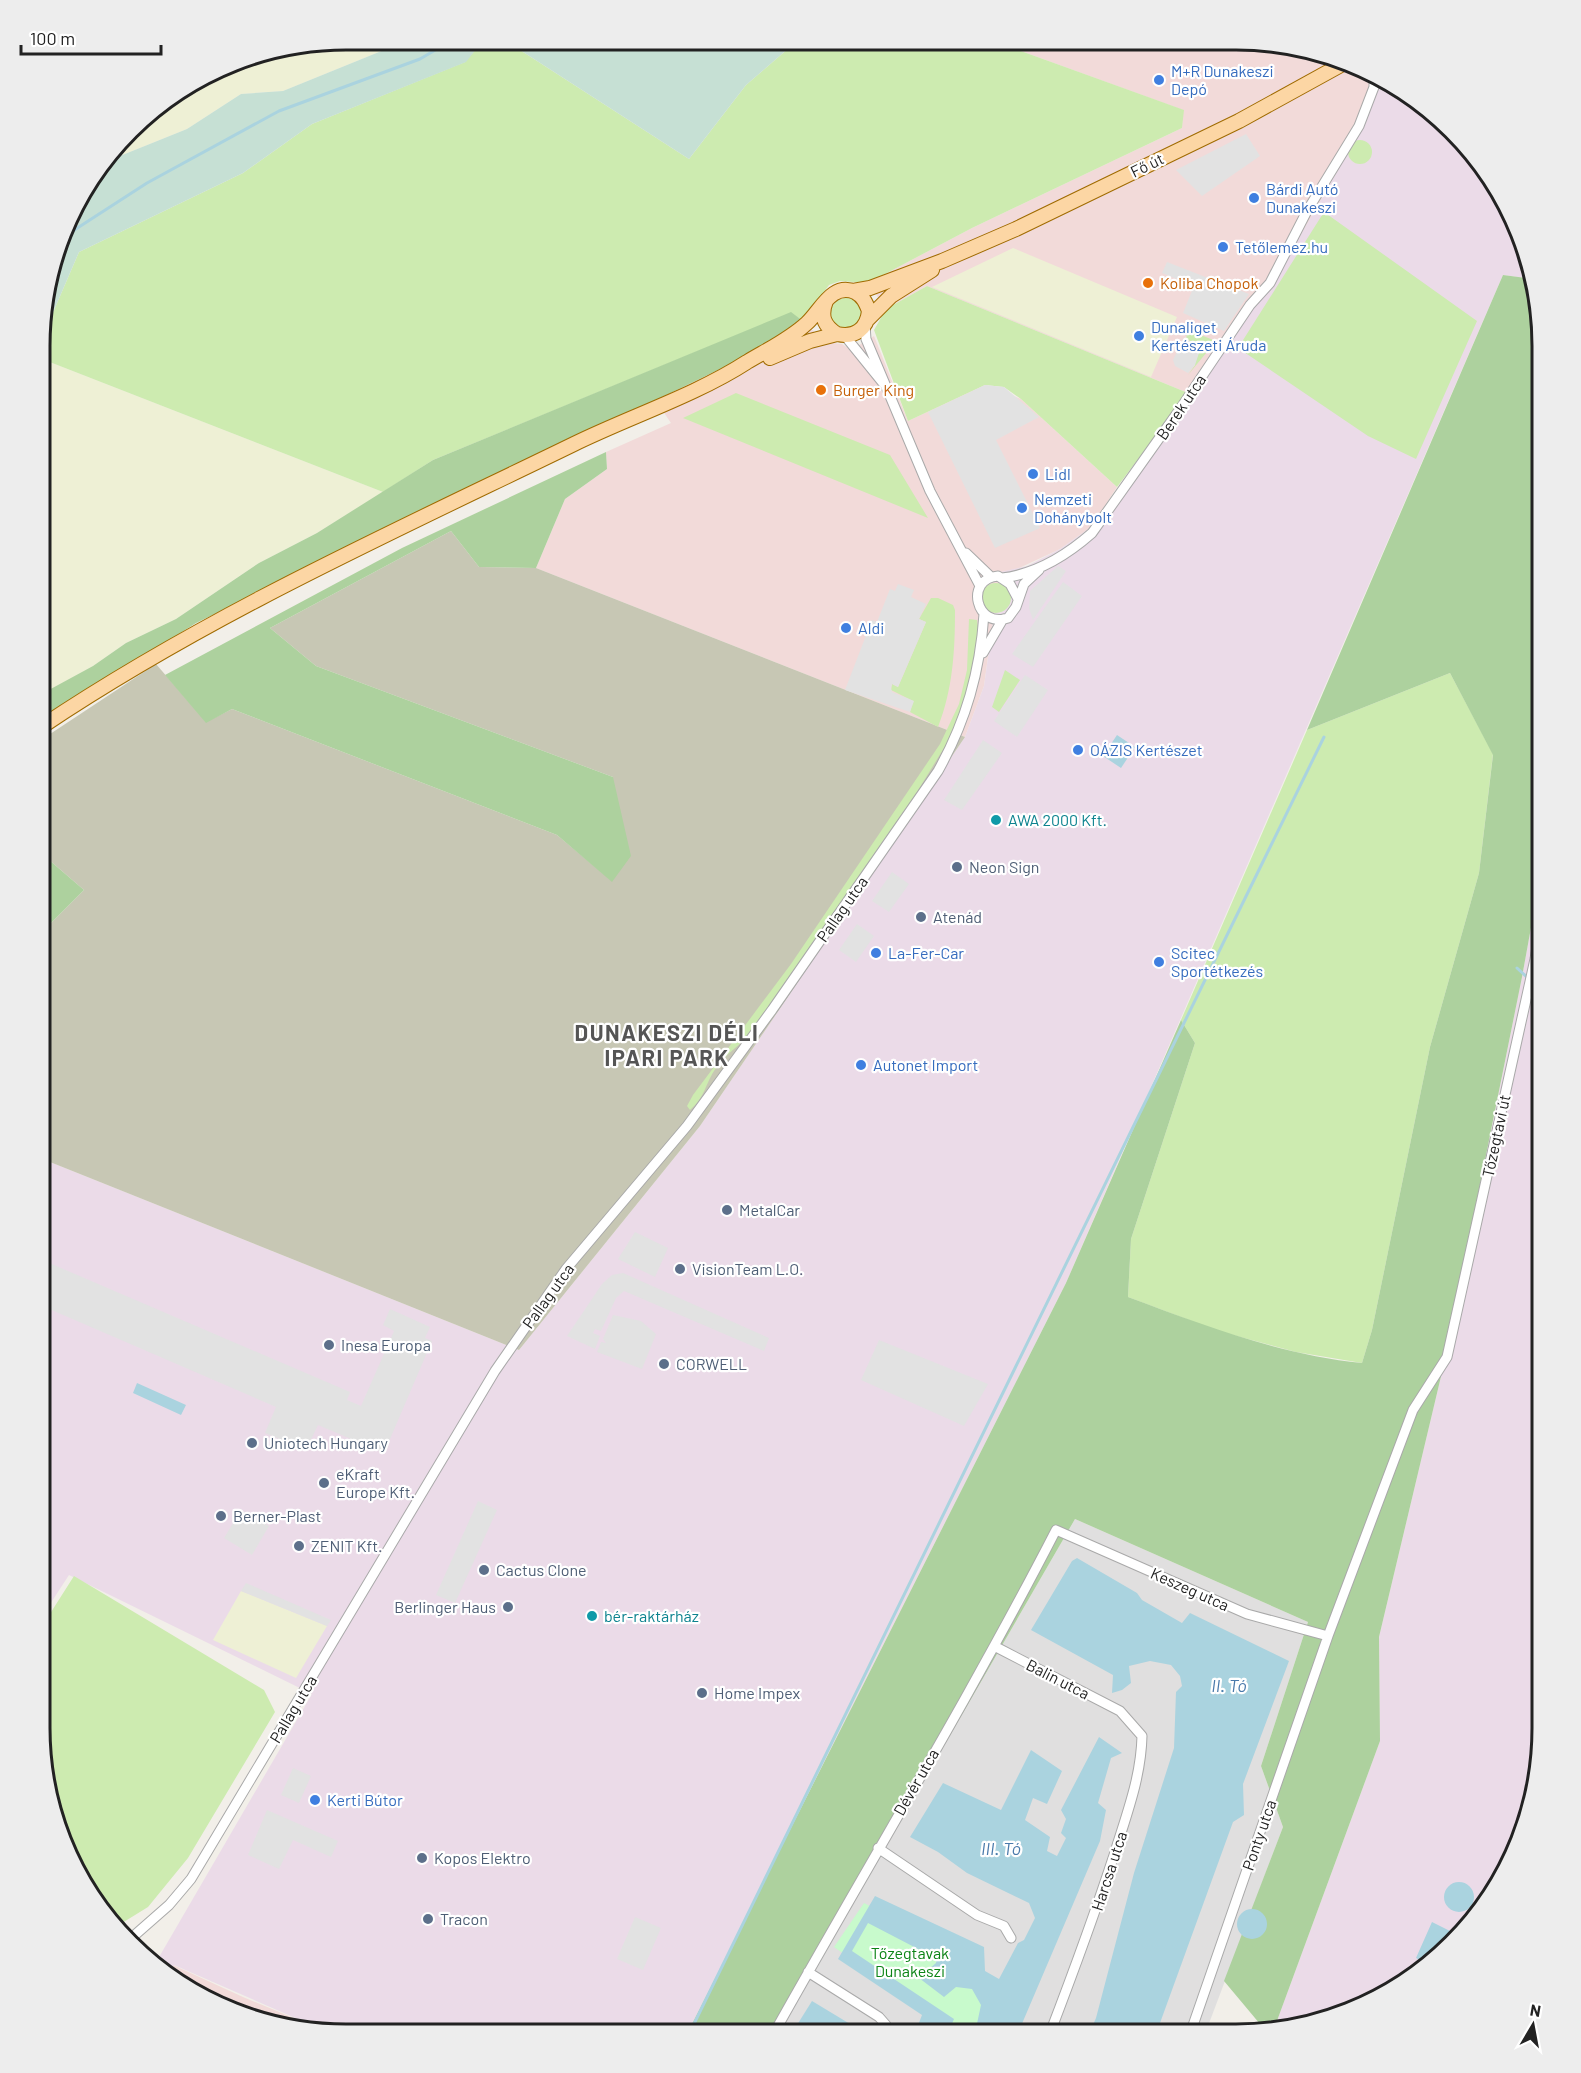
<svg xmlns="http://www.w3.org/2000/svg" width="1581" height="2073" font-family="Barlow,sans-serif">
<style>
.residential{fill:#e0dfdf}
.commercial{fill:#f2dad9}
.industrial{fill:#ebdbe8}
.construction{fill:#c7c7b4}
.farmland{fill:#eef0d5}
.grass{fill:#cdebb0}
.forest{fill:#add19e}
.wetland{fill:#c6e0d4}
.park{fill:#c8facc}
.parking{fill:#e2e2e2}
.water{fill:#aad3df}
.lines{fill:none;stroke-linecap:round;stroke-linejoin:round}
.stream{stroke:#aad3df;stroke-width:3}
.street-casing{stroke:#a9a9a9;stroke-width:11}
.primary-casing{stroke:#a06b00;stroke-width:16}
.street{stroke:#fff;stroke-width:9}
.primary{stroke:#fcd6a4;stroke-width:14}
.shop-dot{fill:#3f7fe0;stroke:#fff;stroke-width:2}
.food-dot{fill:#e8710a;stroke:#fff;stroke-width:2}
.culture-dot{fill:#0f9aa8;stroke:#fff;stroke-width:2}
.service-dot{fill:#5c6f8a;stroke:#fff;stroke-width:2}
.labels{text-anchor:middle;stroke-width:4.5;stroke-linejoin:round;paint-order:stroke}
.shop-label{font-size:16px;fill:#366cbe;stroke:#fff;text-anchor:start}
.street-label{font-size:16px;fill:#222;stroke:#fff}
.food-label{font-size:16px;fill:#c56008;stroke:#fff;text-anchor:start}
.culture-label{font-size:16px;fill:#0d838f;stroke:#fff;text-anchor:start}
.service-label{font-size:16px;fill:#4e5e75;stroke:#fff;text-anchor:start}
.park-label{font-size:16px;fill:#0c8416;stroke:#fff}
.water-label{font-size:18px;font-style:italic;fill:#4a7aab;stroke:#fff}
.district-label{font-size:22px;font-weight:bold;letter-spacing:1.5px;fill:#555;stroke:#fff}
.rim{fill:none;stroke:#222;stroke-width:3}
</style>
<rect width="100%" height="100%" fill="#f2efe9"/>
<path class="residential" d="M 1075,1519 L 1308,1622 L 1261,1766 L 1283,1827 L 1205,2034 L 778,2033 Z"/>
<path class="commercial" d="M 993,41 L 1275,42 L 1352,62 L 1377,77 L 1379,81 L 1364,125 L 1280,272 L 1188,393 L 927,286 L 886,309 L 868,283 L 972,228 L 1182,128 L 1183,110 Z
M 803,321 L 825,342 L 842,344 L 851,350 L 874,336 L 908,421 L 985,385 L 1021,399 L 1117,487 L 1091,527 L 1060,549 L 1015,570 L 996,597 L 984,686 L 965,737 L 536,568 L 565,499 L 607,469 L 606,452 L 671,423 L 656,401 L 747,356 Z
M 173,1965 L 243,1997 L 325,2031 L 306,2031 L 229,2011 L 175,1982 L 168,1976 Z"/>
<path class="industrial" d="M 1377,77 L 1422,102 L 1466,144 L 1510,210 L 1532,267 L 1533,279 L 1503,275 L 1066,1283 L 688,2032 L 325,2031 L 174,1965 L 168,1976 L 155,1964 L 312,1694 L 69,1575 L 39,1621 L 40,1158 L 519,1350 L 700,1126 L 965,737 L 984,686 L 1000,572 L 1027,566 L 1060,549 L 1091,527 L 1105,508 L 1274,268 L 1280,271 L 1364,125 L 1379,81 Z
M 1542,867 L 1541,1748 L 1526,1826 L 1490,1898 L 1437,1958 L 1371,2002 L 1314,2024 L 1274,2029 L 1380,1741 L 1379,1637 L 1443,1368 L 1522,977 Z"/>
<path class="construction" d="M 451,531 L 479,567 L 536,568 L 965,737 L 700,1126 L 519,1350 L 40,1158 L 40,945 L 50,924 L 84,890 L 41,853 L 41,740 L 156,664 L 206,722 L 232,709 L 557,835 L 612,881 L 613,777 L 316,666 L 270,628 Z"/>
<path class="farmland" d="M 346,39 L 411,39 L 283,91 L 241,94 L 187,129 L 105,162 L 144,115 L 247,55 Z
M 1013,248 L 1177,317 L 1151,377 L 932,287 Z
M 42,359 L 383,492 L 317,533 L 259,563 L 176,619 L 126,643 L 93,666 L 41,695 Z
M 241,1591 L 327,1626 L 296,1678 L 213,1640 Z"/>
<path class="grass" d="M 484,39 L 503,39 L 689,159 L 746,85 L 798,40 L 993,41 L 1184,110 L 1182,128 L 972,228 L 868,283 L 840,281 L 829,285 L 803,321 L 791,313 L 433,460 L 383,492 L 42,359 L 42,338 L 79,252 L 243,173 L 312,124 L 465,62 Z
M1348 152a12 12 0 1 1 24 0a12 12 0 1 1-24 0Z
M 1324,212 L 1477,321 L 1416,459 L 1368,436 L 1238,348 Z
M 927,286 L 1188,393 L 1117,487 L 1021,399 L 1004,387 L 985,385 L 908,421 L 874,330 L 886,309 Z
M831 313a15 15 0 1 1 30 0a15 15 0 1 1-30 0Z
M 1193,332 L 1216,341 L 1188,375 L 1195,365 L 1194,343 L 1186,339 L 1187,334 Z
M 736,393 L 890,455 L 928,518 L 683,418 Z
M981 598a15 15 0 1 1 30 0a15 15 0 1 1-30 0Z
M 931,598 L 938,598 L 953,605 L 955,610 C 955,650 953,689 938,727 L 910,712 L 913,701 L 891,690 L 892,684 L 898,687 L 926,622 L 919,619 Z
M 969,619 L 977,620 L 979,633 L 967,694 L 947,743 L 917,792 L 747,1037 C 735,1049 723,1057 714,1071 C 705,1085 705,1097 690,1110 L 687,1106 L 693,1095 L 791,964 L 940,744 L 959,704 L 967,670 Z
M 1005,670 L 1020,680 L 999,712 L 992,707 Z
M 1450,673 L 1493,754 L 1479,873 L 1430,1047 L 1372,1330 L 1362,1363 L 1296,1352 L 1218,1331 L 1128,1297 L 1131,1239 L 1195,1043 L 1181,1020 L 1307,730 Z
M 74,1576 L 264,1690 L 275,1712 L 188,1858 L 148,1907 L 114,1928 L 71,1863 L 49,1806 L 39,1727 L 39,1631 Z"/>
<path class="forest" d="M 1503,275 L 1533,279 L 1542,346 L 1542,867 L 1522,977 L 1443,1368 L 1379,1637 L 1380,1741 L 1274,2029 L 1265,2030 L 1224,1981 L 1283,1827 L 1261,1766 L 1308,1622 L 1075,1519 L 778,2033 L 688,2032 L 1066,1283 L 1181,1020 L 1195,1043 L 1131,1239 L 1128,1297 C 1203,1325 1281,1355 1362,1363 L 1372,1330 L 1430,1047 L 1479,873 L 1493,755 L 1450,673 L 1307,730 Z
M 791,312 L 803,321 L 747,356 L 196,623 L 41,722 L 41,695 L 47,691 L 93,666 L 126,643 L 176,619 L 259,563 L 317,533 L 433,460 Z
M 606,452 L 607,469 L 565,499 L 536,568 L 479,567 L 451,531 L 270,628 L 316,666 L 613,777 L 631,856 L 612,882 L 557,835 L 232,709 L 206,723 L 165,675 L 402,548 Z
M 41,853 L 84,890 L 50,924 L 40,945 Z"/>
<path class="wetland" d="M 411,39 L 484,39 L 466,62 L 312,124 L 243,173 L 79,252 L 42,338 L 42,306 L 80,193 L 105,162 L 187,129 L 241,94 L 283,91 Z
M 503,39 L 798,40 L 746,85 L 689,159 Z"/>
<path class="park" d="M 864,1903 L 952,1948 L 1005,2004 L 991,2033 L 938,2033 L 942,2022 L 834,1947 Z"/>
<path class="parking" d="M 1246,134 L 1260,156 L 1202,196 L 1176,170 Z
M 1167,262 L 1249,294 L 1224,331 L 1183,313 L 1194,286 L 1162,273 Z
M 1183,339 L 1194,343 L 1200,350 L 1195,365 L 1188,373 L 1175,366 L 1173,360 Z
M 985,385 L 1004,387 L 1039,417 L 996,440 L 1040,528 L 995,548 L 928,412 Z
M 1058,566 L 1066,571 L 1033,620 L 1029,608 L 1030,591 Z
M 1063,582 L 1082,596 L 1033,667 L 1012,654 Z
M 898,584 L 914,590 L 911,597 L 926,604 L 919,619 L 926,622 L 898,687 L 892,684 L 891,688 L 892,692 L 914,701 L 910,712 L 845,690 L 872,620 L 877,622 L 890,589 L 895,591 Z
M 1025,675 L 1048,690 L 1017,737 L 994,721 Z
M 983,740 L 1002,753 L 962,810 L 944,800 Z
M 892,872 L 909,884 L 889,912 L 872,901 Z
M 857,924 L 874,936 L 856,962 L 839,950 Z
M 635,1232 L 668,1248 L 655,1277 L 618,1259 Z
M 40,1259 L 350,1392 L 347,1400 L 361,1406 L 394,1331 L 383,1325 L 390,1309 L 430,1327 L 425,1338 L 432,1341 L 384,1453 L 318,1425 L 306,1450 L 265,1433 L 276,1407 L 40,1305 Z
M 623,1273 L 769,1338 L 764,1351 L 624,1291 L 616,1298 L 601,1331 L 595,1329 L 593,1333 L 600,1336 L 595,1349 L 567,1336 L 602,1284 L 612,1275 Z
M 613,1315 L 641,1321 L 656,1334 L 642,1369 L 597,1352 L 601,1342 L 606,1343 L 603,1339 Z
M 879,1340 L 988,1384 L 964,1426 L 861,1380 Z
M 478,1501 L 497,1510 L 455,1603 L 436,1595 Z
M 241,1510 L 269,1526 L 252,1555 L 224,1538 Z
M 246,1583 L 331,1620 L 327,1626 L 241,1591 Z
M 293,1768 L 311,1776 L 299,1803 L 281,1795 Z
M 267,1810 L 338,1841 L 331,1857 L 293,1840 L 279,1869 L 248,1855 Z
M 635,1917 L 661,1928 L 643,1970 L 617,1959 Z"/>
<path class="water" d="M 1117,735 L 1135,747 L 1121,768 L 1103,756 Z
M 137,1383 L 186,1405 L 181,1415 L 133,1393 Z
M 1077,1558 L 1137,1593 L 1142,1600 L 1182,1623 L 1190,1613 L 1289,1661 L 1243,1784 L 1244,1815 L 1233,1822 L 1156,2034 L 1089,2034 L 1096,2018 L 1134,1873 L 1174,1748 L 1176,1692 L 1182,1686 L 1180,1676 L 1171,1665 L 1150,1661 L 1129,1666 L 1131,1683 L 1122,1690 L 1112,1693 L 1113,1675 L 1031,1630 L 1072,1561 Z
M 1099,1737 L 1122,1753 L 1111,1758 L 1098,1803 L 1106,1810 L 1100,1841 L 1018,2033 L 975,2033 L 981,2005 L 972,1989 L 956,1987 L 944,1997 L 919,1978 L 936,1963 L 939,1950 L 920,1950 L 868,1923 L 852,1951 L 954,2019 L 948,2033 L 915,2033 L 922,2015 L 838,1959 L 875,1896 L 984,1947 L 985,1971 L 999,1979 L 1018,1943 L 1024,1940 L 1035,1918 L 1029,1903 L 967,1873 L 938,1852 L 910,1837 L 943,1783 L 1001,1810 L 1031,1750 L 1062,1771 L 1047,1804 L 1033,1798 L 1025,1820 L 1050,1837 L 1047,1851 L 1057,1856 L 1066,1838 L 1061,1833 L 1066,1819 L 1061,1810 Z
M1444 1897a15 15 0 1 1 30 0a15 15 0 1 1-30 0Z
M1237 1924a15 15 0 1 1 30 0a15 15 0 1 1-30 0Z
M 1432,1922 L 1458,1935 L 1437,1958 L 1428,1964 L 1416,1958 Z
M 812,2001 L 865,2033 L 792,2033 Z"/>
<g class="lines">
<path class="stream" d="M 65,236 L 147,183 L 279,111 L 420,59 L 454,39
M 1517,968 L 1528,978
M 1532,983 L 1542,993
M 690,2032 L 1324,737"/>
<g class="street-casing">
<path id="street" d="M 865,325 L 866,339 L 930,491 L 980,586
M 845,336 L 883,383
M 966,553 L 991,577
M 1002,578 C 1036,574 1067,555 1092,533 L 1180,409 L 1250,305 L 1270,283 L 1307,211 L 1359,126 L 1374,87 L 1374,77 L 1370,72
M 1018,599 L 1010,584 L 998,576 C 964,579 976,629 1008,618 L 1016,607 L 1024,584 L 1039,570
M 983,653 L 1003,619
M 996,1647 L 1120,1711 L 1142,1736 C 1141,1777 1127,1813 1115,1852 C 1095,1913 1073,1973 1050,2033
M 878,1848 L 977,1915 L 1004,1926 L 1011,1938
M 128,1941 L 169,1905 L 191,1879 L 495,1371 L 566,1269 L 687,1126 L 772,1010 L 938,771 C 966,721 980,672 984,614
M 808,1972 L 879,2017 L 886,2025 L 882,2033
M 774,2033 C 868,1865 968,1701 1056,1530 L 1247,1614 L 1328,1636
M 1190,2034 L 1328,1636 L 1413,1410 L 1447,1357 L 1535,959 L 1542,914"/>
</g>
<g class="primary-casing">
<path id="primary" d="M 853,291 L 870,288 L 942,261 L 1016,229 L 1239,121 L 1348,61
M 868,319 L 891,296 L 932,270
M 770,358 L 810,341 L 837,334
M 41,727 C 208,615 393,532 574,444 C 629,417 696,395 747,362 C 767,350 790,339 807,323 C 821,310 832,282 855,292 C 863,296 866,303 869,311 C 867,329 855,338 837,334 C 824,326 820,316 826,301"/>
</g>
<use href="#street" class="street"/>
<use href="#primary" class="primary"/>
</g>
<g class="shop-dot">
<circle cx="1159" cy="80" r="6"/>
<circle cx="1254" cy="198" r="6"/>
<circle cx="1223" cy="247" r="6"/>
<circle cx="1139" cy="336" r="6"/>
<circle cx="1033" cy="474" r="6"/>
<circle cx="1022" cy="508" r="6"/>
<circle cx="846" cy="628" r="6"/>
<circle cx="1078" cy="750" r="6"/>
<circle cx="876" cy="953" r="6"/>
<circle cx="1159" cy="962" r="6"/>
<circle cx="861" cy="1065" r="6"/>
<circle cx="315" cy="1800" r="6"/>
</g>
<g class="food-dot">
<circle cx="1148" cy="283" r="6"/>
<circle cx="821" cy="390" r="6"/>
</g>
<g class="culture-dot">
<circle cx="996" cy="820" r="6"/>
<circle cx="592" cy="1616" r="6"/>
</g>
<g class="service-dot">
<circle cx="957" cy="867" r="6"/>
<circle cx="921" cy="917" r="6"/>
<circle cx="727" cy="1210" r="6"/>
<circle cx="680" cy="1269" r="6"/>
<circle cx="329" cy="1345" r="6"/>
<circle cx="664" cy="1364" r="6"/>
<circle cx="252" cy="1443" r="6"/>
<circle cx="324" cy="1483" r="6"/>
<circle cx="221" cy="1516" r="6"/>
<circle cx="299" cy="1546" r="6"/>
<circle cx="484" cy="1570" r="6"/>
<circle cx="508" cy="1607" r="6"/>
<circle cx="702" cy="1693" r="6"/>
<circle cx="422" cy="1858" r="6"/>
<circle cx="428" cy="1919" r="6"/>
</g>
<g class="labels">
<g class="shop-label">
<text x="1171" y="77">M+R Dunakeszi<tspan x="1171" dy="18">Depó</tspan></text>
<text x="1266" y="195">Bárdi Autó<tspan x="1266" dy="18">Dunakeszi</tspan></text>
<text x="1235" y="253">Tetőlemez.hu</text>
<text x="1151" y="333">Dunaliget<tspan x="1151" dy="18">Kertészeti Áruda</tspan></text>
<text x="1045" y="480">Lidl</text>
<text x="1034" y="505">Nemzeti<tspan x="1034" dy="18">Dohánybolt</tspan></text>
<text x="858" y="634">Aldi</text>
<text x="1090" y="756">OÁZIS Kertészet</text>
<text x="888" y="959">La-Fer-Car</text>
<text x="1171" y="959">Scitec<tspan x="1171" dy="18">Sportétkezés</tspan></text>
<text x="873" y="1071">Autonet Import</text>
<text x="327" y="1806">Kerti Bútor</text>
</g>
<g class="street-label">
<text transform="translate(1147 165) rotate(-26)" y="6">Fő út</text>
<text transform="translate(1181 407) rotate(-56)" y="6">Berek utca</text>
<text transform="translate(842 909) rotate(-55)" y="6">Pallag utca</text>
<text transform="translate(1496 1136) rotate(-78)" y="6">Tőzegtavi út</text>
<text transform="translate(548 1296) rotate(-54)" y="6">Pallag utca</text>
<text transform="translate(1190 1589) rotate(24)" y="6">Keszeg utca</text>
<text transform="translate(1058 1679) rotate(27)" y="6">Balin utca</text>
<text transform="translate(293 1709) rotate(-59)" y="6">Pallag utca</text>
<text transform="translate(916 1782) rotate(-60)" y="6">Dévér utca</text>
<text transform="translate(1259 1835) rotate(-71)" y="6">Ponty utca</text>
<text transform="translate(1109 1871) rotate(-72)" y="6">Harcsa utca</text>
</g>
<g class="food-label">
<text x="1160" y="289">Koliba Chopok</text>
<text x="833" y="396">Burger King</text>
</g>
<g class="culture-label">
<text x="1008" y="826">AWA 2000 Kft.</text>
<text x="604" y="1622">bér-raktárház</text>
</g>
<g class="service-label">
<text x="969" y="873">Neon Sign</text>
<text x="933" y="923">Atenád</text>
<text x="739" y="1216">MetalCar</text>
<text x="692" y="1275">VisionTeam L.O.</text>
<text x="341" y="1351">Inesa Europa</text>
<text x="676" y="1370">CORWELL</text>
<text x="264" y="1449">Uniotech Hungary</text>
<text x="336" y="1480">eKraft<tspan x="336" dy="18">Europe Kft.</tspan></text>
<text x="233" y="1522">Berner-Plast</text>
<text x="311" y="1552">ZENIT Kft.</text>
<text x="496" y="1576">Cactus Clone</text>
<text x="496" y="1613" text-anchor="end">Berlinger Haus</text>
<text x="714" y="1699">Home Impex</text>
<text x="434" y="1864">Kopos Elektro</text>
<text x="440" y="1925">Tracon</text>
</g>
<g class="park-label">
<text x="910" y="1959">Tőzegtavak<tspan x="910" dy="18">Dunakeszi</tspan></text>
</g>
<g class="water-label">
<text x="1229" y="1692">II. Tó</text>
<text x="1001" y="1855">III. Tó</text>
</g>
<g class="district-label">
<text x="667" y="1041">DUNAKESZI DÉLI<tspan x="667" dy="25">IPARI PARK</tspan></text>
</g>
</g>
<path d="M0 0H1581V2073H0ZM346 50H1236A296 296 0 0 1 1532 346V1728A296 296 0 0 1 1236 2024H346A296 296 0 0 1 50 1728V346A296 296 0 0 1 346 50Z" fill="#ededed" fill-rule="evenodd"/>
<path class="rim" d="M346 50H1236A296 296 0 0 1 1532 346V1728A296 296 0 0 1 1236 2024H346A296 296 0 0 1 50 1728V346A296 296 0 0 1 346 50Z"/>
<g transform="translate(1533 2025) rotate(10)" stroke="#ffffff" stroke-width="4.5" paint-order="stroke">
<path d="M0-4.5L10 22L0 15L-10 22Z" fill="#222222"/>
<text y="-9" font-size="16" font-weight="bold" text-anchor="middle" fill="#222222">N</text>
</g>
<path d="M21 45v9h140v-9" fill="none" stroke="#222222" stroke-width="3"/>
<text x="30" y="45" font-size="18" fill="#222222" stroke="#ffffff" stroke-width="4.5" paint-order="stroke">100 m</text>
</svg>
